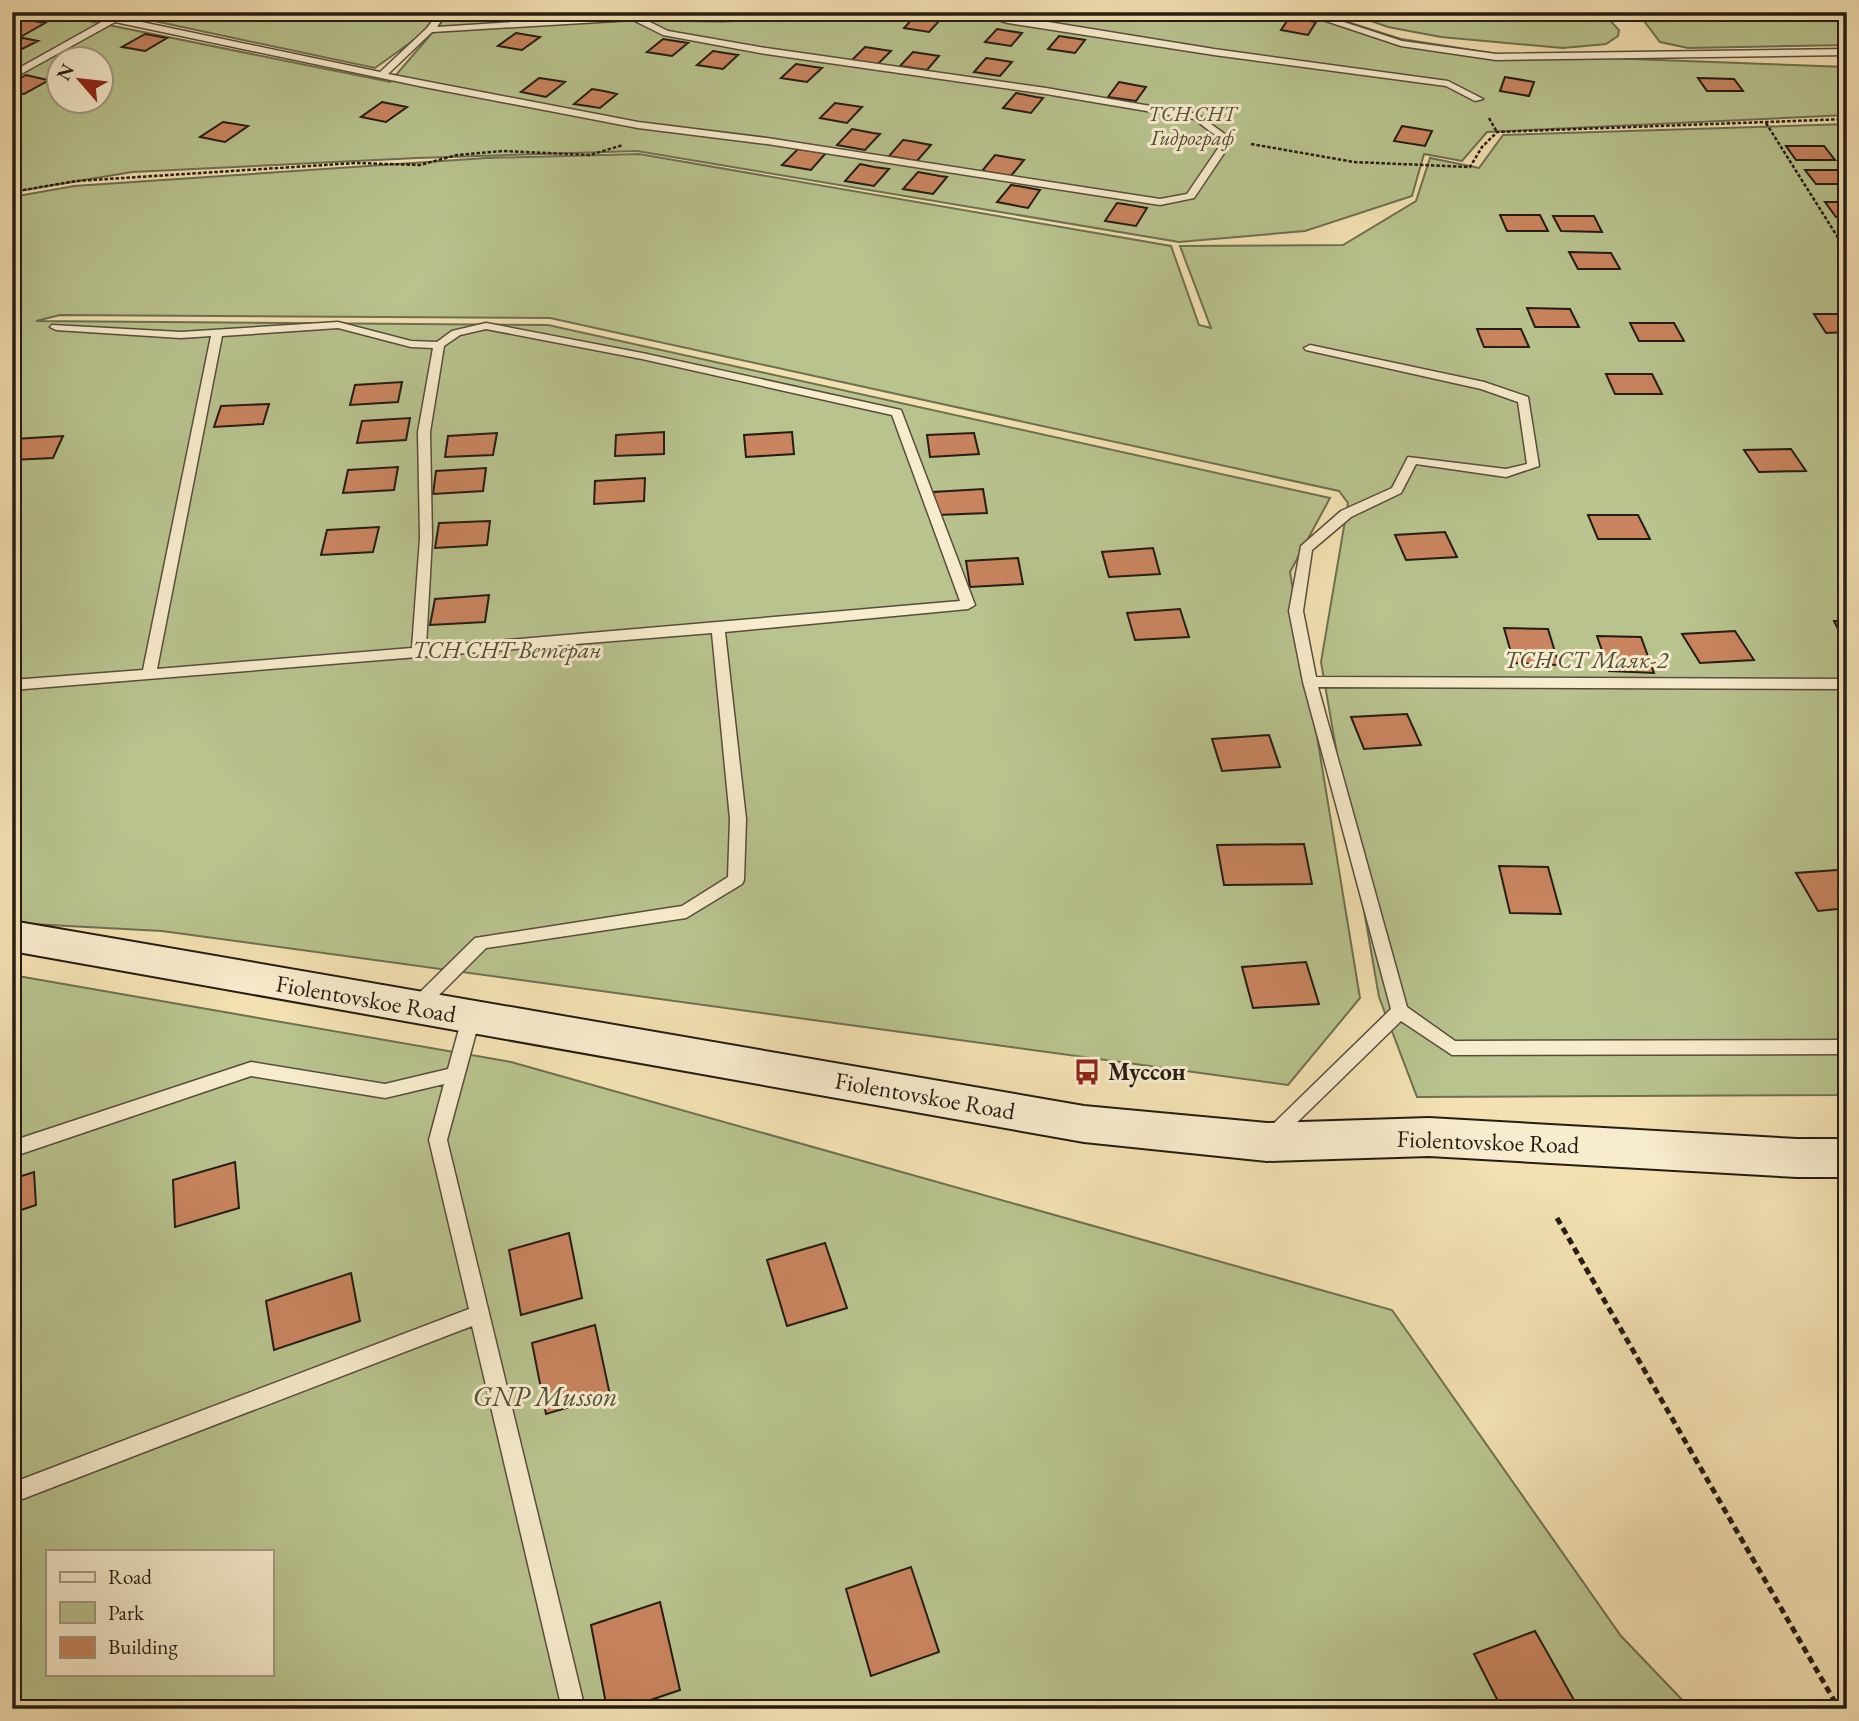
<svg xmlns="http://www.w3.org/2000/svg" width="1859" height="1721" font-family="'EB Garamond',serif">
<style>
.green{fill:#b8c38e;stroke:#6e7051;stroke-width:2;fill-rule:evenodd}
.building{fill:#c9855f;stroke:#251c14;stroke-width:2}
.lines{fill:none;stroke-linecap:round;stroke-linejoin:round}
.lane-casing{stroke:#584d3c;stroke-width:3}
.secondary-casing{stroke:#251c14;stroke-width:4}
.path-far1{stroke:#251c14;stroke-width:2.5;stroke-dasharray:3.5 2;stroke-linecap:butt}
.path{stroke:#251c14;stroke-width:5;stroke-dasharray:7 4.5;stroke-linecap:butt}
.lane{fill:#f7eccd;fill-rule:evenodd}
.secondary{fill:#f7eccd;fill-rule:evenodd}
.labels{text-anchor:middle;stroke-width:6;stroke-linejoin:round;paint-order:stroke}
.far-park-label{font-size:21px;font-style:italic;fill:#514e39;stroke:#f7eccd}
.park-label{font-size:24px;font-style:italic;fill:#514e39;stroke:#f7eccd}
.street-label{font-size:24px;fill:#251c14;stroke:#f7eccd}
.poi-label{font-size:24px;font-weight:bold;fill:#251c14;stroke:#f7eccd;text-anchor:start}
.near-park-label{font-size:28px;font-style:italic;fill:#514e39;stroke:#f7eccd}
</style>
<rect width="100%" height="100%" fill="#f3e1b2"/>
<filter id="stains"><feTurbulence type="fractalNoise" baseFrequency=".00286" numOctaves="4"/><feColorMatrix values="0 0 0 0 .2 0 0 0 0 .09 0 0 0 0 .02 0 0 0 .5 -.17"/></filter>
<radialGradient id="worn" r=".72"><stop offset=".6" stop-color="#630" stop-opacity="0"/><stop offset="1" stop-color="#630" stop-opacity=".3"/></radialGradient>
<path class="green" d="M 12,12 L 44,12 L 390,82 L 444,19 L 773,12 L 1316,12 L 1401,39 L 1498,54 L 1847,67 L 1847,115 L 1487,132 L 1462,161 L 1424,154 L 1412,196 L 1305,231 L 1179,242 L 637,151 L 417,158 L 132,172 L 12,192 ZM 60,60 L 102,60 L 102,102 L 60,102 Z
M 112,12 L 437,12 L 425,32 L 375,68 Z
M 1346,12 L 1602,12 L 1619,30 L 1618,36 L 1606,44 L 1563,48 L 1441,37 L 1388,27 Z
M 1644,12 L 1847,12 L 1847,45 L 1688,48 L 1660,42 L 1644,21 Z
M 1847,124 L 1847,1095 L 1417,1097 L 1379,997 L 1321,662 L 1348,503 L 1339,491 L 550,318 L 60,315 L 36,321 L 548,325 L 1330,498 L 1290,572 L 1360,998 L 1288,1085 L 162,931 L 12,923 L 12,197 L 74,186 L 486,158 L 639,154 L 1171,246 L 1199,325 L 1211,328 L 1180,246 L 1343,245 L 1416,201 L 1430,158 L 1479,168 L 1503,135 Z
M 12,975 L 511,1062 L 1392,1310 L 1621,1636 L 1691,1709 L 12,1709 ZM 47,1551 L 271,1551 L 271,1674 L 47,1674 Z"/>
<path class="building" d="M 190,12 L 218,12 L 205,20 L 183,16 Z
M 1207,12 L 1235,12 L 1231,18 L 1205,14 Z
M 916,15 L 923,16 L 941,19 L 929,32 L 904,28 Z
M 1289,18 L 1296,19 L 1316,22 L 1308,35 L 1281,30 Z
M 24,19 L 29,20 L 45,23 L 22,36 L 12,34 L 12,25 Z
M 997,29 L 1009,31 L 1022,33 L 1011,46 L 985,42 Z
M 516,33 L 540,37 L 522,50 L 498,46 Z
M 145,34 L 167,38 L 145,51 L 122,47 Z
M 1059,36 L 1079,39 L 1085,40 L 1075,53 L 1048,49 Z
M 23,38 L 38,41 L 16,52 L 12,51 L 12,43 Z
M 663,39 L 669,40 L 688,43 L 672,56 L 647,52 Z
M 865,47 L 891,51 L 877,65 L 851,61 Z
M 713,51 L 719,52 L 738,55 L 723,69 L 697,65 Z
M 913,52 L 939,56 L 927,70 L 900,66 Z
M 986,58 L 993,59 L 1012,62 L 1000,76 L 974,72 Z
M 796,64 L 815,67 L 822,68 L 807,82 L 781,78 Z
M 26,75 L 43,79 L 49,80 L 24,94 L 12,92 L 12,83 Z
M 1505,77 L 1534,82 L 1529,96 L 1500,91 Z
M 539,78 L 546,79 L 565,82 L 546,97 L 521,92 Z
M 1698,78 L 1734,79 L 1743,91 L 1707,91 Z
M 1119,82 L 1140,86 L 1146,87 L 1136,101 L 1108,97 Z
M 592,89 L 604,91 L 617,94 L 600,108 L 574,104 Z
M 1016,93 L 1036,97 L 1043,98 L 1031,113 L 1003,108 Z
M 382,102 L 407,107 L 386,122 L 361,117 Z
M 835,103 L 855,106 L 862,107 L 847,123 L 820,118 Z
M 223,122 L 248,126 L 225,142 L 200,137 Z
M 1402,126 L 1432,131 L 1425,146 L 1394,141 Z
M 852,129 L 873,133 L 880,134 L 865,150 L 837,145 Z
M 903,140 L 910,141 L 931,145 L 917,161 L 889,156 Z
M 1786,146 L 1824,146 L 1835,160 L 1796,160 Z
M 798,149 L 826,153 L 811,170 L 782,165 Z
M 995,155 L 1024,160 L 1011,176 L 982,171 Z
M 860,164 L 874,167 L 889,169 L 874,186 L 845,181 Z
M 1805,170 L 1844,170 L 1847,174 L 1847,184 L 1816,184 Z
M 918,172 L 940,176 L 947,177 L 933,194 L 903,189 Z
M 1011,185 L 1018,186 L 1040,190 L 1028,208 L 997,202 Z
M 1825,202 L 1847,202 L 1847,217 L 1836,217 Z
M 1117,203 L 1124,204 L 1147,208 L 1136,226 L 1105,221 Z
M 1500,215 L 1540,215 L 1548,231 L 1507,231 Z
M 1553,216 L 1594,216 L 1602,232 L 1561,231 Z
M 1569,252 L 1611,253 L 1620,269 L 1578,269 Z
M 1527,308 L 1570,309 L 1579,327 L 1535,327 Z
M 1814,314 L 1847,314 L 1847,332 L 1826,333 Z
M 1630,323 L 1674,323 L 1684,341 L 1639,341 Z
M 1477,329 L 1521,329 L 1529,347 L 1484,347 Z
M 1606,374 L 1652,374 L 1662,394 L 1615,394 Z
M 402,382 L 398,402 L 350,405 L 355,385 Z
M 269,404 L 263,424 L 214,427 L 221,406 Z
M 410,418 L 406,440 L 357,443 L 362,421 Z
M 664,432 L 664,454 L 615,456 L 616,435 Z
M 792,432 L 794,454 L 746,457 L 744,435 Z
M 497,433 L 493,455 L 445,457 L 448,436 Z
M 974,433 L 979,454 L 930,457 L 927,435 Z
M 63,436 L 53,458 L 12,460 L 14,439 Z
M 1791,449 L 1806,471 L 1759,472 L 1744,450 Z
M 398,467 L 394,490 L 343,493 L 348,470 Z
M 486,468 L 483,491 L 433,494 L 436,471 Z
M 645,478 L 644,501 L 594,504 L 595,481 Z
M 983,489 L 987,513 L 938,515 L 933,492 Z
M 1588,515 L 1638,515 L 1650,539 L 1598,539 Z
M 490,521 L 487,545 L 435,548 L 439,523 Z
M 379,527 L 373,552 L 321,555 L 327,530 Z
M 1445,532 L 1457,557 L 1406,560 L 1395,535 Z
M 1153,548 L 1160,574 L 1109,577 L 1102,552 Z
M 1018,558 L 1023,584 L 970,587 L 966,561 Z
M 489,595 L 485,622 L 430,625 L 435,599 Z
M 1180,609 L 1189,637 L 1135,640 L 1127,613 Z
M 1834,621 L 1847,621 L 1847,647 Z
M 1504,628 L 1548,629 L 1559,665 L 1514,663 Z
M 1735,631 L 1754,660 L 1700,663 L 1682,634 Z
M 1597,636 L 1641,637 L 1654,673 L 1609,671 Z
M 1407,714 L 1421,745 L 1364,749 L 1351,717 Z
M 1269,735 L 1280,767 L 1222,771 L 1212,739 Z
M 1304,844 L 1312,884 L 1224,885 L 1217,845 Z
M 1499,866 L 1548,867 L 1561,914 L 1510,913 Z
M 1837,870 L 1847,870 L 1847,908 L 1818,911 L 1796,873 Z
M 1306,962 L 1319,1004 L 1253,1008 L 1242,967 Z
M 235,1162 L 239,1208 L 175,1227 L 173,1180 Z
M 34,1172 L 36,1205 L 12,1213 L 12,1179 Z
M 569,1233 L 582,1298 L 521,1315 L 509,1250 Z
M 825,1243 L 847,1308 L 787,1326 L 767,1260 Z
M 351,1273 L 360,1321 L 274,1350 L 266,1301 Z
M 595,1325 L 610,1395 L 546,1414 L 532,1343 Z
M 911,1567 L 939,1652 L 871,1676 L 846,1589 Z
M 660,1602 L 680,1690 L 624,1709 L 607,1709 L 591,1625 Z
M 1535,1631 L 1579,1709 L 1502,1709 L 1474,1654 Z"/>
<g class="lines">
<g class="lane-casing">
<path id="lane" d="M 77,12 L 94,12 L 380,72 L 427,28 L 439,12 L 447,12 L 437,27 L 634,14 L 876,12 L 872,15 L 722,21 L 646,20 L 668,31 L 766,48 L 1046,88 L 1197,114 L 1233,140 L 1194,198 L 1160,205 L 767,144 L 638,128 L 424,87 L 115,22 L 12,79 L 12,72 L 105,20 ZM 633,20 L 663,35 L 766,54 L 1046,94 L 1194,119 L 1223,141 L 1187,194 L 1160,199 L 767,138 L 638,122 L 388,74 L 432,32 Z
M 970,12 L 986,12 L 1214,49 L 1448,81 L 1483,99 L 1475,101 L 1446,86 L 1214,55 L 1008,23 Z
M 1299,12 L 1313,12 L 1402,41 L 1496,54 L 1847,49 L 1847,55 L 1496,60 L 1401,46 Z
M 338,322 L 411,341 L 437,342 L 452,331 L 486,323 L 642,353 L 901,410 L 975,605 L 968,609 L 725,632 L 746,819 L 744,880 L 742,884 L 686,918 L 486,948 L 421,1013 L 409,1013 L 406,1008 L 409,1003 L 475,938 L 682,906 L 728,877 L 730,819 L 712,633 L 12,690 L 12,680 L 143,670 L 211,336 L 181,338 L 56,330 L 50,327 L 52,325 L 181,332 ZM 338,328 L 411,347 L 433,348 L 418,432 L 420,538 L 412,648 L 157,669 L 222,336 ZM 486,329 L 642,359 L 892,415 L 960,601 L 426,647 L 432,538 L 430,432 L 444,346 L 460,335 Z
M 1310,345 L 1484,382 L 1528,397 L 1539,466 L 1506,477 L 1416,464 L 1401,493 L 1351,517 L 1312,550 L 1303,611 L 1316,677 L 1847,679 L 1847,689 L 1318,687 L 1407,1007 L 1455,1041 L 1847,1040 L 1847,1054 L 1452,1055 L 1401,1021 L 1277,1142 L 1271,1145 L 1265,1142 L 1262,1137 L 1265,1132 L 1391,1009 L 1303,682 L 1289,611 L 1301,546 L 1341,511 L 1392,488 L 1408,457 L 1506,469 L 1527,464 L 1518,402 L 1481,389 L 1306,350 L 1304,348 Z
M 471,1011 L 477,1013 L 480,1018 L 447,1140 L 585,1709 L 562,1709 L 472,1326 L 12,1503 L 12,1483 L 469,1309 L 429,1140 L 444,1084 L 385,1098 L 251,1076 L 12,1157 L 12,1141 L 251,1062 L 385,1084 L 448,1069 L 462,1018 L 465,1013 Z"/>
</g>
<g class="secondary-casing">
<path id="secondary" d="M 12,921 L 1084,1106 L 1267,1123 L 1429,1118 L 1797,1139 L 1847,1139 L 1847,1177 L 1797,1177 L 1429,1156 L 1267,1161 L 1084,1142 L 12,951 Z"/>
</g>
<path class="path-far1" d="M 1489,118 L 1497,132
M 1766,123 L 1847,252
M 1251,144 L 1354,162 L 1470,167 L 1482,147 L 1497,132 L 1847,119
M 12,192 L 76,181 L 356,163 L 420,165 L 457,155 L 503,151 L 590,155 L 623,145"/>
<path class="path" d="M 1557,1218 L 1839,1709
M 1845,1322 L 1847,1329"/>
<use href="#lane" class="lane"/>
<use href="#secondary" class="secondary"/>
</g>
<defs>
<g id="bus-bare" transform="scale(2.1)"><path d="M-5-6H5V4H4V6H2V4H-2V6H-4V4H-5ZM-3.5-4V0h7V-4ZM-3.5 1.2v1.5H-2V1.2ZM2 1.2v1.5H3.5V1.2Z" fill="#8f2418" stroke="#f7eccd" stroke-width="2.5" paint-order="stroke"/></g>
</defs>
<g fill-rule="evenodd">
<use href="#bus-bare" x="1087" y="1072"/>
</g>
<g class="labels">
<g class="far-park-label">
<text x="1192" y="121">ТСН СНТ<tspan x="1192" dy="24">Гидрограф</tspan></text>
</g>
<g class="park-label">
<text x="507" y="658">ТСН СНТ Ветеран</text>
<text x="1586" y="668">ТСН СТ Маяк-2</text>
</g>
<g class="street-label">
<text transform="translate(366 999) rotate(10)" y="8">Fiolentovskoe Road</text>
<text transform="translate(925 1096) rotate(10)" y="8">Fiolentovskoe Road</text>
<text transform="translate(1488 1142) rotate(2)" y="8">Fiolentovskoe Road</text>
</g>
<g class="poi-label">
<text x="1108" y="1080">Муссон</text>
</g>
<g class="near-park-label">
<text x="545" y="1406">GNP Musson</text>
</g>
</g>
<rect width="1859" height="1721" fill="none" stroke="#f3e1b2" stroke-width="42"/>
<rect x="14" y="14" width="1831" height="1693" fill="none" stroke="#251c14" stroke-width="3.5"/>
<rect x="21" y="21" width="1817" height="1679" fill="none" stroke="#251c14" stroke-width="2"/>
<rect x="46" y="1550" width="228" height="126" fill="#f7eccd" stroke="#a39983" stroke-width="2"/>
<rect x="60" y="1572" width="35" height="10" fill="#f7eccd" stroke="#a39983" stroke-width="2"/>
<text x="108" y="1584" font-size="21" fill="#251c14">Road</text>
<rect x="60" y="1602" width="35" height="21" fill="#b8c38e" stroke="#a39983" stroke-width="2"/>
<text x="108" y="1620" font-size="21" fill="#251c14">Park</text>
<rect x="60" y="1637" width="35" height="21" fill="#c9855f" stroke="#a39983" stroke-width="2"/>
<text x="108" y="1654" font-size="21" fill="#251c14">Building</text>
<g transform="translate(80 80) rotate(298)"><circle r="33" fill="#f7eccd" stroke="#a39983" stroke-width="2"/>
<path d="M0-5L12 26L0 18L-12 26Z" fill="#8f2418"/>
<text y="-10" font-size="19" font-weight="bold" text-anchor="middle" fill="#251c14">N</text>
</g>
<rect width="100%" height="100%" filter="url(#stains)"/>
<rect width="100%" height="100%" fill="url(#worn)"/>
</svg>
